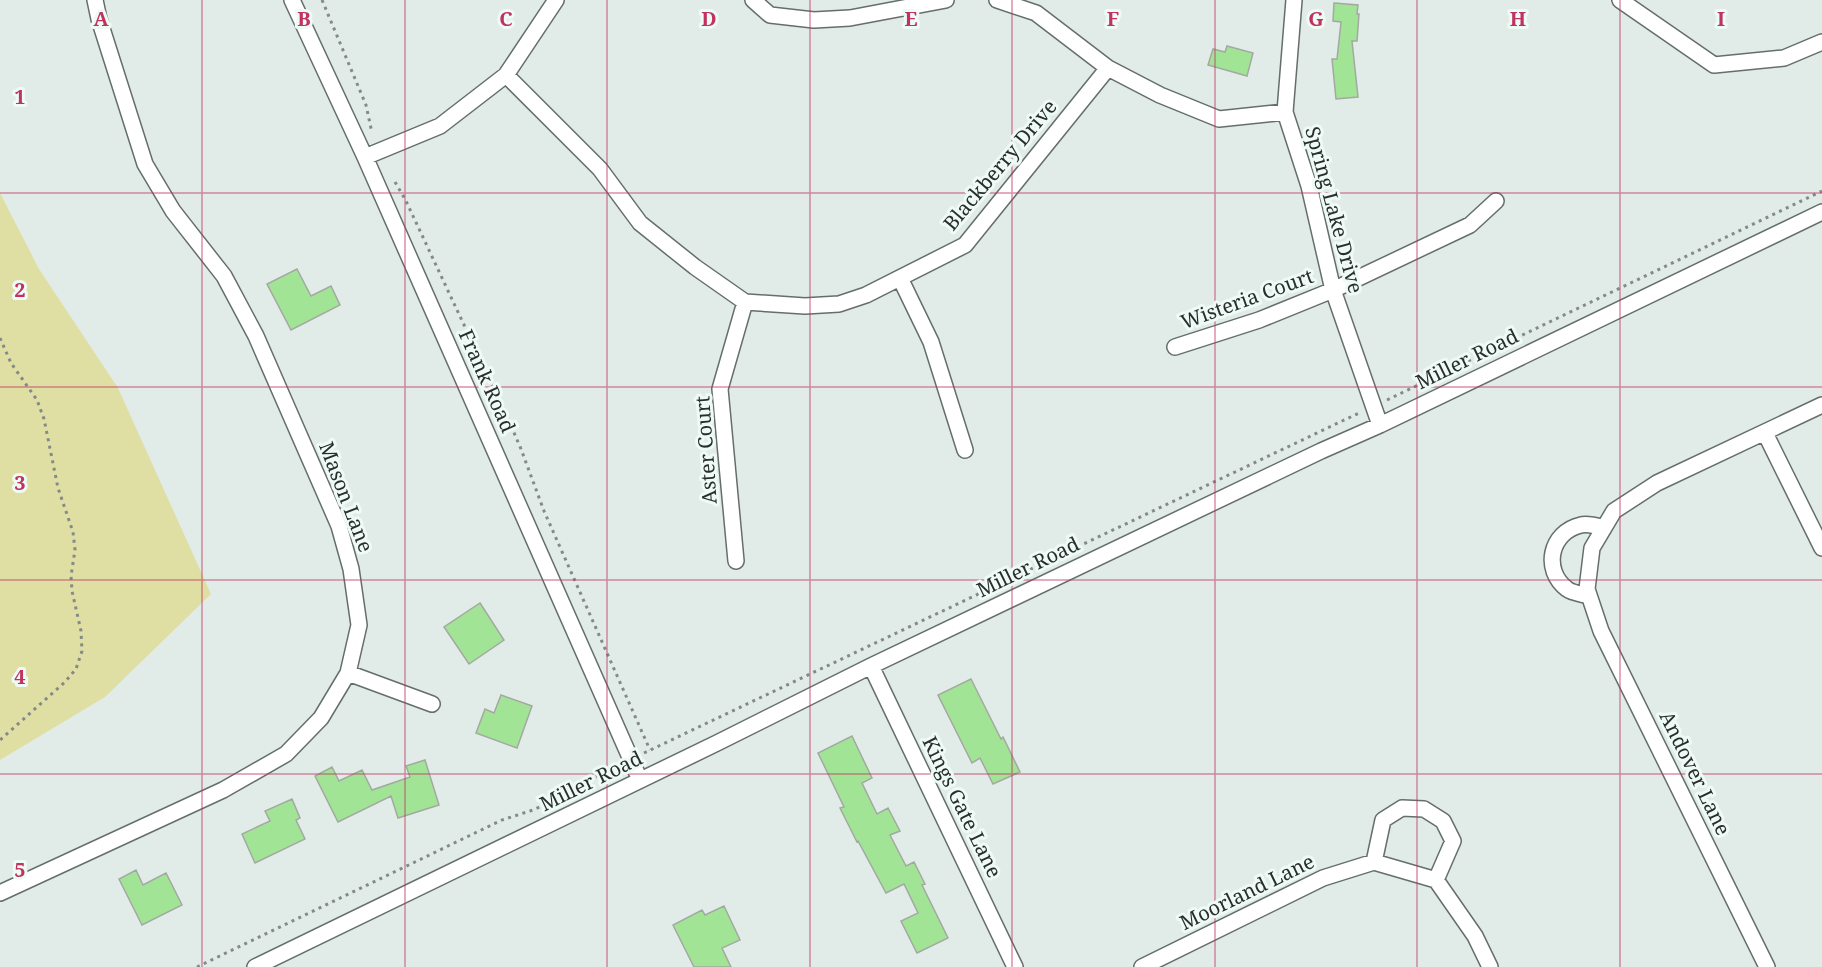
<svg xmlns="http://www.w3.org/2000/svg" width="1822" height="967" font-family="'Noto Serif',serif">
<style>
.green{fill:#dfdfa4}
.building{fill:#a2e496;stroke:#a3a9a1;stroke-width:1.5}
.lines{fill:none;stroke-linecap:round;stroke-linejoin:round}
.minor-casing{stroke:#656e6b;stroke-width:18}
.path{stroke:#838a88;stroke-width:3;stroke-dasharray:3 4.5;stroke-linecap:butt}
.minor{stroke:#fff;stroke-width:15}
.grid{fill:none;stroke:#c1335e;stroke-width:1.5;stroke-opacity:0.55}
.labels{text-anchor:middle;stroke-width:6;stroke-linejoin:round;paint-order:stroke}
.street-label{font-size:20px;fill:#292d2c;stroke:#eefaf6}
.grid-label{font-size:20px;text-anchor:middle;font-weight:bold;fill:#c1335e;stroke:#eefaf6;stroke-width:6;stroke-linejoin:round;paint-order:stroke}
</style>
<rect width="100%" height="100%" fill="#e1ece9"/>
<path class="green" d="M 0,193 L 39,269 L 118,388 L 211,594 L 105,697 L 0,760 Z"/>
<path class="building" d="M 1334,3 L 1358,5 L 1357,14 L 1359,14 L 1357,41 L 1352,41 L 1358,97 L 1336,99 L 1332,59 L 1337,59 L 1341,22 L 1333,21 Z
M 1227,46 L 1253,53 L 1247,76 L 1208,65 L 1213,49 L 1225,52 Z
M 297,269 L 311,296 L 331,286 L 340,305 L 291,330 L 267,284 Z
M 480,603 L 504,640 L 469,664 L 444,627 Z
M 971,679 L 1001,739 L 1003,737 L 1020,772 L 993,784 L 980,758 L 972,763 L 938,695 Z
M 501,695 L 532,706 L 517,748 L 476,733 L 485,709 L 494,713 Z
M 852,736 L 872,778 L 862,783 L 877,814 L 888,808 L 900,831 L 890,835 L 906,866 L 914,862 L 925,884 L 922,885 L 948,938 L 917,953 L 901,921 L 918,913 L 904,884 L 886,893 L 858,841 L 857,842 L 840,808 L 844,807 L 818,753 Z
M 425,760 L 439,805 L 398,818 L 391,796 L 338,822 L 315,776 L 332,767 L 339,781 L 362,770 L 372,790 L 410,777 L 406,766 Z
M 292,799 L 300,818 L 296,820 L 305,839 L 255,863 L 242,834 L 270,821 L 265,811 Z
M 136,870 L 143,885 L 166,873 L 182,905 L 142,925 L 119,879 Z
M 724,906 L 740,940 L 722,948 L 731,967 L 694,967 L 673,925 L 702,910 L 705,915 Z"/>
<g class="lines">
<g class="minor-casing">
<path id="minor" d="M 292,0 L 365,157 L 640,780
M 753,0 L 770,15 L 814,20 L 850,18 L 946,0
M 997,0 L 1036,13 L 1108,68 L 1160,95 L 1219,119 L 1285,112
M 1294,0 L 1285,112 L 1309,186 L 1333,290 L 1380,425
M 1620,0 L 1714,65 L 1784,58 L 1822,42
M 506,75 L 600,169 L 640,223 L 695,267 L 745,302 L 805,306 L 839,304 L 866,295 L 965,245 L 1108,68
M 365,157 L 440,126 L 506,75 L 556,0
M 900,278 L 931,342 L 965,450
M 1175,347 L 1259,320 L 1333,290 L 1470,225 L 1496,201
M 1765,433 L 1822,548
M 736,561 L 720,389 L 745,302
M 1589,596 C 1582,594 1572,593 1567,589 C 1542,570 1550,532 1581,525 C 1588,523 1597,526 1604,528
M 871,666 L 1015,967
M 348,673 L 432,704
M 1374,862 L 1383,820 L 1402,808 L 1424,809 L 1443,821 L 1453,841 L 1436,880
M 0,893 L 223,790 L 286,754 L 321,718 L 348,673 L 359,625 L 351,569 L 339,526 L 256,336 L 224,276 L 173,211 L 145,164 L 99,19 L 95,0
M 255,967 L 717,743 L 871,666 L 1321,451 L 1380,425 L 1822,212
M 1142,967 L 1323,878 L 1374,862 L 1436,880 L 1475,936 L 1490,967
M 1767,967 L 1601,631 L 1587,589 L 1592,548 L 1614,511 L 1657,483 L 1822,405"/>
</g>
<path class="path" d="M 322,0 L 366,105 L 372,133
M 395,182 L 406,201 L 509,421 L 521,449 L 544,511 L 650,750
M 0,338 L 11,363 L 37,400 L 44,419 L 58,488 L 73,532 L 75,550 L 71,576 L 72,591 L 81,631 L 82,651 L 76,669 L 65,682 L 0,740
M 1387,400 L 1822,191
M 644,753 L 1359,413
M 197,967 L 502,820 L 530,811 L 547,804 L 566,791 L 617,767"/>
<use href="#minor" class="minor"/>
</g>
<path class="grid" d="M 202,0 L 202,967M 405,0 L 405,967M 607,0 L 607,967M 810,0 L 810,967M 1012,0 L 1012,967M 1215,0 L 1215,967M 1417,0 L 1417,967M 1620,0 L 1620,967M 0,193 L 1822,193M 0,387 L 1822,387M 0,580 L 1822,580M 0,774 L 1822,774"/>
<g class="labels">
<g class="street-label">
<text transform="translate(1000 165) rotate(-50)" y="7">Blackberry Drive</text>
<text transform="translate(1334 210) rotate(75)" y="7">Spring Lake Drive</text>
<text transform="translate(1247 299) rotate(-20)" y="7">Wisteria Court</text>
<text transform="translate(1467 359) rotate(-26)" y="7">Miller Road</text>
<text transform="translate(487 381) rotate(66)" y="7">Frank Road</text>
<text transform="translate(706 450) rotate(-94)" y="7">Aster Court</text>
<text transform="translate(346 497) rotate(69)" y="7">Mason Lane</text>
<text transform="translate(1028 567) rotate(-26)" y="7">Miller Road</text>
<text transform="translate(1695 773) rotate(64)" y="7">Andover Lane</text>
<text transform="translate(591 781) rotate(-26)" y="7">Miller Road</text>
<text transform="translate(962 807) rotate(64)" y="7">Kings Gate Lane</text>
<text transform="translate(1247 892) rotate(-26)" y="7">Moorland Lane</text>
</g>
</g>
<g class="grid-label">
<text x="101" y="26">A</text>
<text x="304" y="26">B</text>
<text x="506" y="26">C</text>
<text x="709" y="26">D</text>
<text x="911" y="26">E</text>
<text x="1113" y="26">F</text>
<text x="1316" y="26">G</text>
<text x="1518" y="26">H</text>
<text x="1721" y="26">I</text>
<text x="20" y="104">1</text>
<text x="20" y="297">2</text>
<text x="20" y="490">3</text>
<text x="20" y="684">4</text>
<text x="20" y="877">5</text>
</g>
</svg>
